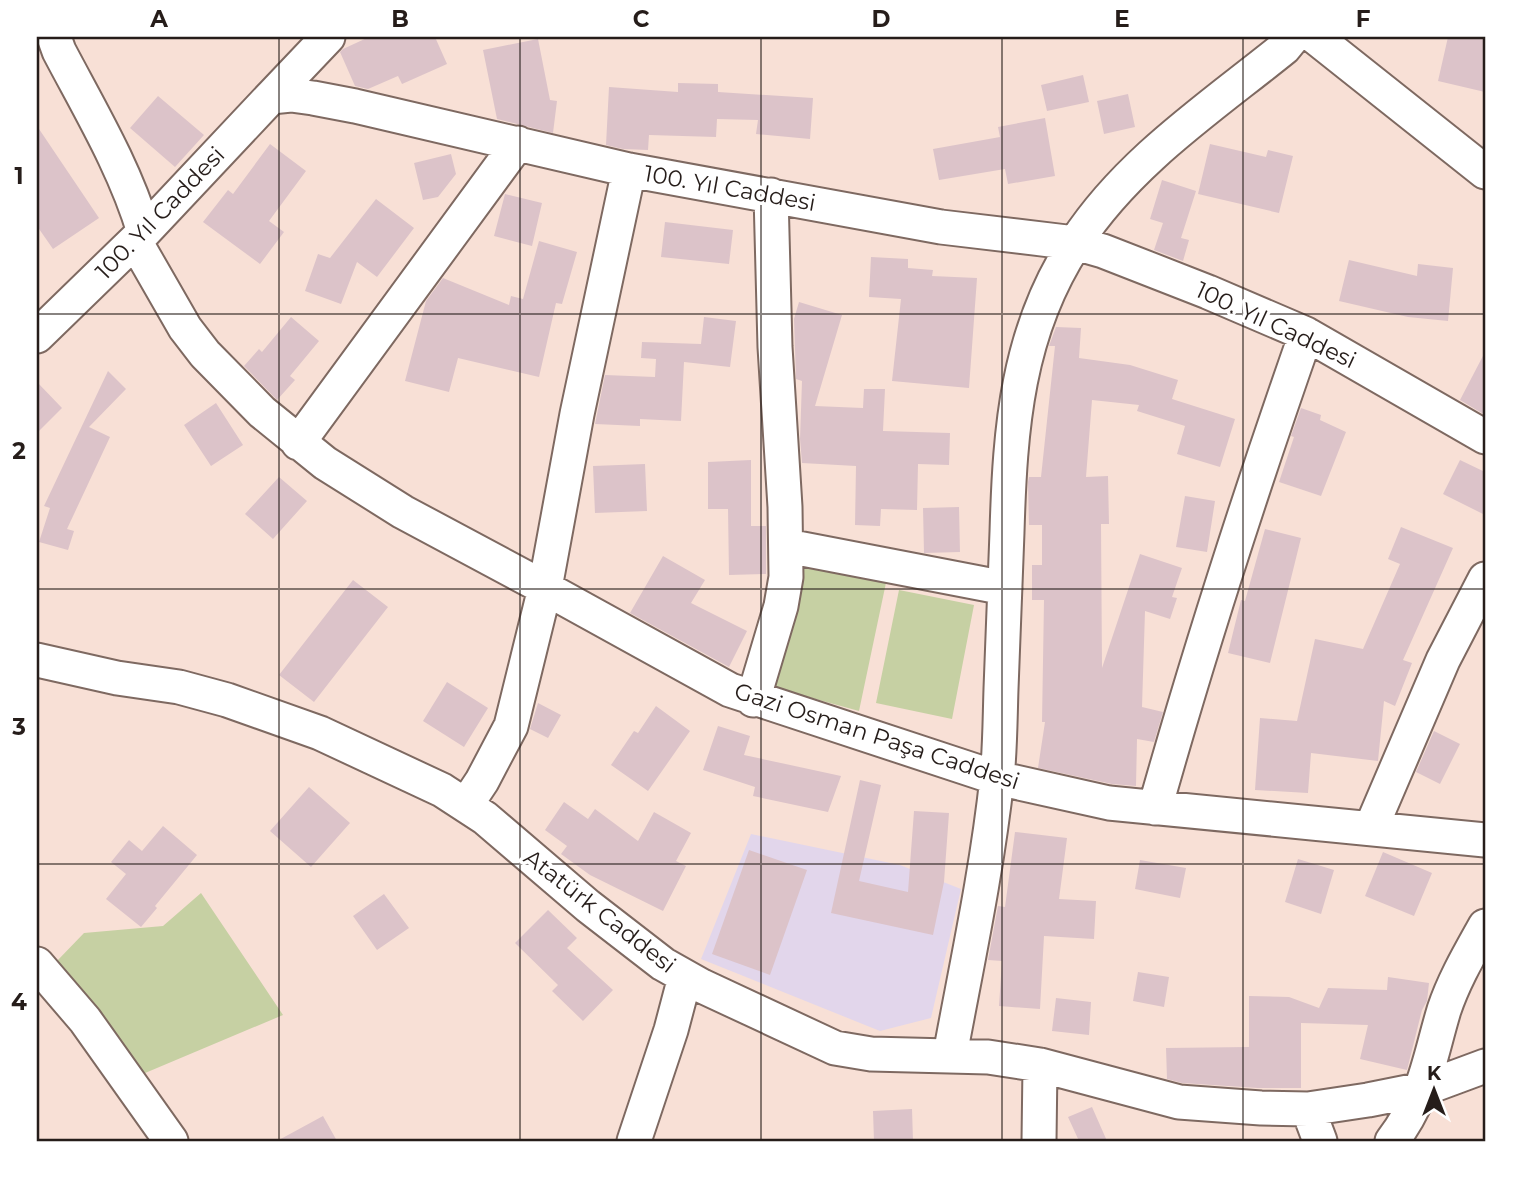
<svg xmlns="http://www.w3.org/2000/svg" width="1522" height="1178" font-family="Montserrat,sans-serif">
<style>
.commercial{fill:#e2d6eb}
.green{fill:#c6d0a3}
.building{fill:#dcc3c9}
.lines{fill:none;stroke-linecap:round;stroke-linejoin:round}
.minor-casing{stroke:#7e6961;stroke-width:37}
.minor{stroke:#fff;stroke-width:33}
.grid{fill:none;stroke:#261d1a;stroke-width:2;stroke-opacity:0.55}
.labels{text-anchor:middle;stroke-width:7;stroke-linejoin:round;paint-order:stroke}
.street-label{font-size:23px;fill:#261d1a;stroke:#fff}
.neatline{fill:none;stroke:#261d1a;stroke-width:2.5}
.grid-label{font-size:23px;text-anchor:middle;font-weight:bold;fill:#261d1a}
</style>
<rect width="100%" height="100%" fill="#f8e0d6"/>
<path class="commercial" d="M 751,834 L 900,865 L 961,889 L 931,1018 L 880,1031 L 701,959 Z"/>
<path class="green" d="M 805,561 L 887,578 L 859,711 L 772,687 L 797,601 Z
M 899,590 L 974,605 L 952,719 L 876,703 Z
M 201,893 L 283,1015 L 138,1076 L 56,962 L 84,933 L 163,926 Z"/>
<path class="building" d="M 369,37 L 435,37 L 447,64 L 402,84 L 398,76 L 368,89 L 355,86 L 340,52 L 343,49 Z
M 1448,37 L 1485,37 L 1485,92 L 1438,81 Z
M 538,39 L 550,100 L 557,101 L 553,133 L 497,119 L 483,50 Z
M 1083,75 L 1089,102 L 1047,111 L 1041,85 Z
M 678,83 L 718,84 L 718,92 L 813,98 L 810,139 L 756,134 L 758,120 L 717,119 L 716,137 L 649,135 L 648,150 L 623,149 L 606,145 L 609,87 L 678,92 Z
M 1128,94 L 1135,127 L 1104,134 L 1097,101 Z
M 158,96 L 204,135 L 175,167 L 130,128 Z
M 1045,118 L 1055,176 L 1008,184 L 1005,169 L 939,180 L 933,149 L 1000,137 L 998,127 Z
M 37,126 L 99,218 L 53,249 L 37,226 Z
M 270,144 L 306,171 L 269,221 L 284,232 L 260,264 L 203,222 L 228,190 L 233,194 Z
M 1210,144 L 1266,157 L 1268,150 L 1293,156 L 1279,213 L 1198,194 Z
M 451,154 L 456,174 L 438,197 L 423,200 L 414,163 Z
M 1162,180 L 1196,191 L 1181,238 L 1189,240 L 1183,261 L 1154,250 L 1163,223 L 1150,219 Z
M 505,194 L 542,203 L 532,246 L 494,236 Z
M 376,199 L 414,228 L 377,277 L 357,262 L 341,304 L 305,291 L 318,254 L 330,258 Z
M 665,222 L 733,230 L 729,264 L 661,257 Z
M 539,241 L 577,252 L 562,304 L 556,303 L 539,377 L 458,358 L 449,392 L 405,381 L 426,301 L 443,278 L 509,305 L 511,296 L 523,299 Z
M 871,257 L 908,259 L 908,268 L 933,270 L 932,276 L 977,278 L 969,388 L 892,381 L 901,299 L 869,297 Z
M 1349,260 L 1417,276 L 1418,264 L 1453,268 L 1448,321 L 1408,317 L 1339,301 Z
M 799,302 L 842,315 L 815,406 L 863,408 L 864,389 L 885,389 L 883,431 L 950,433 L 949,465 L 918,464 L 917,510 L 881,509 L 880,526 L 855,525 L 856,466 L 802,463 L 800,439 L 802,381 L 796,379 L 794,319 Z
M 291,317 L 319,341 L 290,376 L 295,380 L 277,400 L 244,366 L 259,349 L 262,352 Z
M 704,317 L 736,321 L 730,367 L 684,362 L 681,421 L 640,419 L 640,426 L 595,424 L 605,375 L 655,377 L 656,359 L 641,358 L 642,342 L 701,344 Z
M 1056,327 L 1081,328 L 1079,358 L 1130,365 L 1178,380 L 1172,399 L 1235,419 L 1220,467 L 1177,454 L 1185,426 L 1137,411 L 1139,405 L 1092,400 L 1086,477 L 1108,476 L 1109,524 L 1101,524 L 1102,668 L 1140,554 L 1182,568 L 1172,597 L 1177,598 L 1170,619 L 1145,611 L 1142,707 L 1163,712 L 1154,742 L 1137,739 L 1136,786 L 1112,784 L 1038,768 L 1045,722 L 1042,722 L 1044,600 L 1032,600 L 1032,565 L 1042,565 L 1042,525 L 1029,525 L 1028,482 L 1029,477 L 1041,477 L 1055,346 L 1049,346 Z
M 1485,352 L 1485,415 L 1460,400 Z
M 108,371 L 126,389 L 89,427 L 110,437 L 67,529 L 74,531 L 68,550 L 39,542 L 50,508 L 44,506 Z
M 37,382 L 62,408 L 37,433 Z
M 216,403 L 243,445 L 211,466 L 184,425 Z
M 1301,408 L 1321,415 L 1320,420 L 1346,432 L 1321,496 L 1279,482 L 1294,437 L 1291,436 Z
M 751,460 L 751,526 L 766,526 L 766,574 L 729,575 L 728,509 L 708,509 L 708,462 Z
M 1460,460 L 1485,472 L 1485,515 L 1443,494 Z
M 645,464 L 647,511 L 595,513 L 593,466 Z
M 279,477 L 307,501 L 273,539 L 245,514 Z
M 1185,496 L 1215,501 L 1207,552 L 1176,547 Z
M 959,507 L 960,552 L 924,553 L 923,508 Z
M 1401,527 L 1453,548 L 1403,660 L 1412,663 L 1395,706 L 1384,701 L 1378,761 L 1311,753 L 1308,793 L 1255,790 L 1260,718 L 1297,721 L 1315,639 L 1363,649 L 1400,564 L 1388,559 Z
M 1265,529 L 1301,538 L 1270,663 L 1228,653 L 1241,600 L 1245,601 Z
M 663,556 L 705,580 L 691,603 L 747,631 L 729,667 L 630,613 Z
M 353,580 L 388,607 L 314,702 L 279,675 Z
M 447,682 L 488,708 L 464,747 L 423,721 Z
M 538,703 L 561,715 L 548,738 L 530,729 Z
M 656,706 L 690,731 L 648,791 L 611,765 L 634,731 L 638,733 Z
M 718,726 L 750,736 L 744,755 L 841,776 L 828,812 L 753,796 L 755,787 L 703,770 Z
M 1434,731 L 1460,744 L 1440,784 L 1416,772 Z
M 860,780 L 881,785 L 859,881 L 908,892 L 914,811 L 949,813 L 944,882 L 933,935 L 831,913 Z
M 309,787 L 350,823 L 311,867 L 270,831 Z
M 564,802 L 588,819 L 595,809 L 638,841 L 654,812 L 691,833 L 676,861 L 686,866 L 663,911 L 590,875 L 561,854 L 567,846 L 545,830 Z
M 163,826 L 197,855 L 155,906 L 157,908 L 141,927 L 106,899 L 126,874 L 111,862 L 129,840 L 142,851 Z
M 1015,832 L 1067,838 L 1059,899 L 1096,901 L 1094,939 L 1044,936 L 1040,1009 L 999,1006 L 1002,961 L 988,960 L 998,906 L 1005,907 Z
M 749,850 L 807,870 L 770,975 L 712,954 Z
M 1383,852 L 1432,873 L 1414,916 L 1365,896 Z
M 1298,859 L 1334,870 L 1321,914 L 1285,902 Z
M 1140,860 L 1186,868 L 1180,898 L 1135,889 Z
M 384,894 L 409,928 L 377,950 L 353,916 Z
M 548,910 L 577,938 L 567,948 L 613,990 L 583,1021 L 552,991 L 558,985 L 515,943 Z
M 1138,972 L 1169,977 L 1164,1007 L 1133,1001 Z
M 1388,977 L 1429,983 L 1427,1001 L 1422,1010 L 1407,1070 L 1360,1059 L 1368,1025 L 1301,1023 L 1301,1088 L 1258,1088 L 1182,1083 L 1167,1079 L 1166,1048 L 1249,1047 L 1249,996 L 1289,997 L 1319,1008 L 1328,988 L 1387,990 Z
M 1056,998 L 1091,1002 L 1089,1035 L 1052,1031 Z
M 1092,1107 L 1107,1141 L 1079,1141 L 1068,1117 Z
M 912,1109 L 913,1141 L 874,1141 L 873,1111 Z
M 323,1116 L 337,1141 L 277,1141 Z"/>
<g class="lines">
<g class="minor-casing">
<path id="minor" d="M 54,37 L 59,51 C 90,110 125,168 144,232
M 1315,37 L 1485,172
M 271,97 L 328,37
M 135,241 L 185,328 L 205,354 L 262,412 L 325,463 L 403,512 L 545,588 L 730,690 L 997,778 L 1109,803 L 1485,840
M 37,336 L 144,232 L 271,97 L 291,95 L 313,98 L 355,106 L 629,170 L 941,227 L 1075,243 L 1103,251 L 1208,292 L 1306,334 L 1485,437
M 298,443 L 518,143
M 787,546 L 1005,588
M 37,660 L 117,678 L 179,687 L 227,700 L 320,733 L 442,790 L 485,818 L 588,906 L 663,964 L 702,986 L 835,1048 L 871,1054 L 988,1057 L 1040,1065 L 1179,1102 L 1261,1108 L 1308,1109 L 1368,1100 L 1423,1089 L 1485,1066
M 753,700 L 781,606 L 786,577 L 785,507 L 775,347 L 771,195
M 466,805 L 482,781 L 511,726 L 545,588 L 577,414 L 629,170
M 1155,808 C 1200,648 1251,491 1306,334
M 1371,828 L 1443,660 L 1485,579
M 37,964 L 85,1020 L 171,1141
M 950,1055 C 967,963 987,871 997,778 C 1000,749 1000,719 1001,689 C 1003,637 1005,584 1007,532 C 1010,428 1017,331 1076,242 C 1128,162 1211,107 1284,48 L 1293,37
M 1308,1109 L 1320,1141
M 634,1141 L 671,1030 L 685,977
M 1039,1141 L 1040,1065
M 1392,1141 C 1425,1098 1429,1060 1444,1010 C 1454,980 1470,953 1485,926"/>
</g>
<use href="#minor" class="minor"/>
</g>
<path class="grid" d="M 279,37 L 279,1141M 520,37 L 520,1141M 761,37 L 761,1141M 1002,37 L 1002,1141M 1243,37 L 1243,1141M 37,314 L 1485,314M 37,589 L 1485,589M 37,864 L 1485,864"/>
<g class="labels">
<g class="street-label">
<text transform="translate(730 188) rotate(10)" y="8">100. Yıl Caddesi</text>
<text transform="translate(160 213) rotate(-46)" y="8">100. Yıl Caddesi</text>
<text transform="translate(1276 325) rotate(25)" y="8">100. Yıl Caddesi</text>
<text transform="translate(877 736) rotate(18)" y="8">Gazi Osman Paşa Caddesi</text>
<text transform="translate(600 911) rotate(38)" y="8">Atatürk Caddesi</text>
</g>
</g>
<rect width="1522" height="1178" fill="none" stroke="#ffffff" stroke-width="77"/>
<g transform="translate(1434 1090)" stroke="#ffffff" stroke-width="5" paint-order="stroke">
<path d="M0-5L12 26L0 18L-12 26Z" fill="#261d1a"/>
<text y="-10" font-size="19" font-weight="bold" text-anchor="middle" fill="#261d1a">K</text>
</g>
<rect x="38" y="38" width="1446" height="1102" class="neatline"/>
<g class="grid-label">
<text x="159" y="27">A</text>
<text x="400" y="27">B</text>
<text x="641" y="27">C</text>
<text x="881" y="27">D</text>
<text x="1122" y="27">E</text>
<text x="1363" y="27">F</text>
<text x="19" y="184">1</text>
<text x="19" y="459">2</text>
<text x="19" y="735">3</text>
<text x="19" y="1010">4</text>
</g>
</svg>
